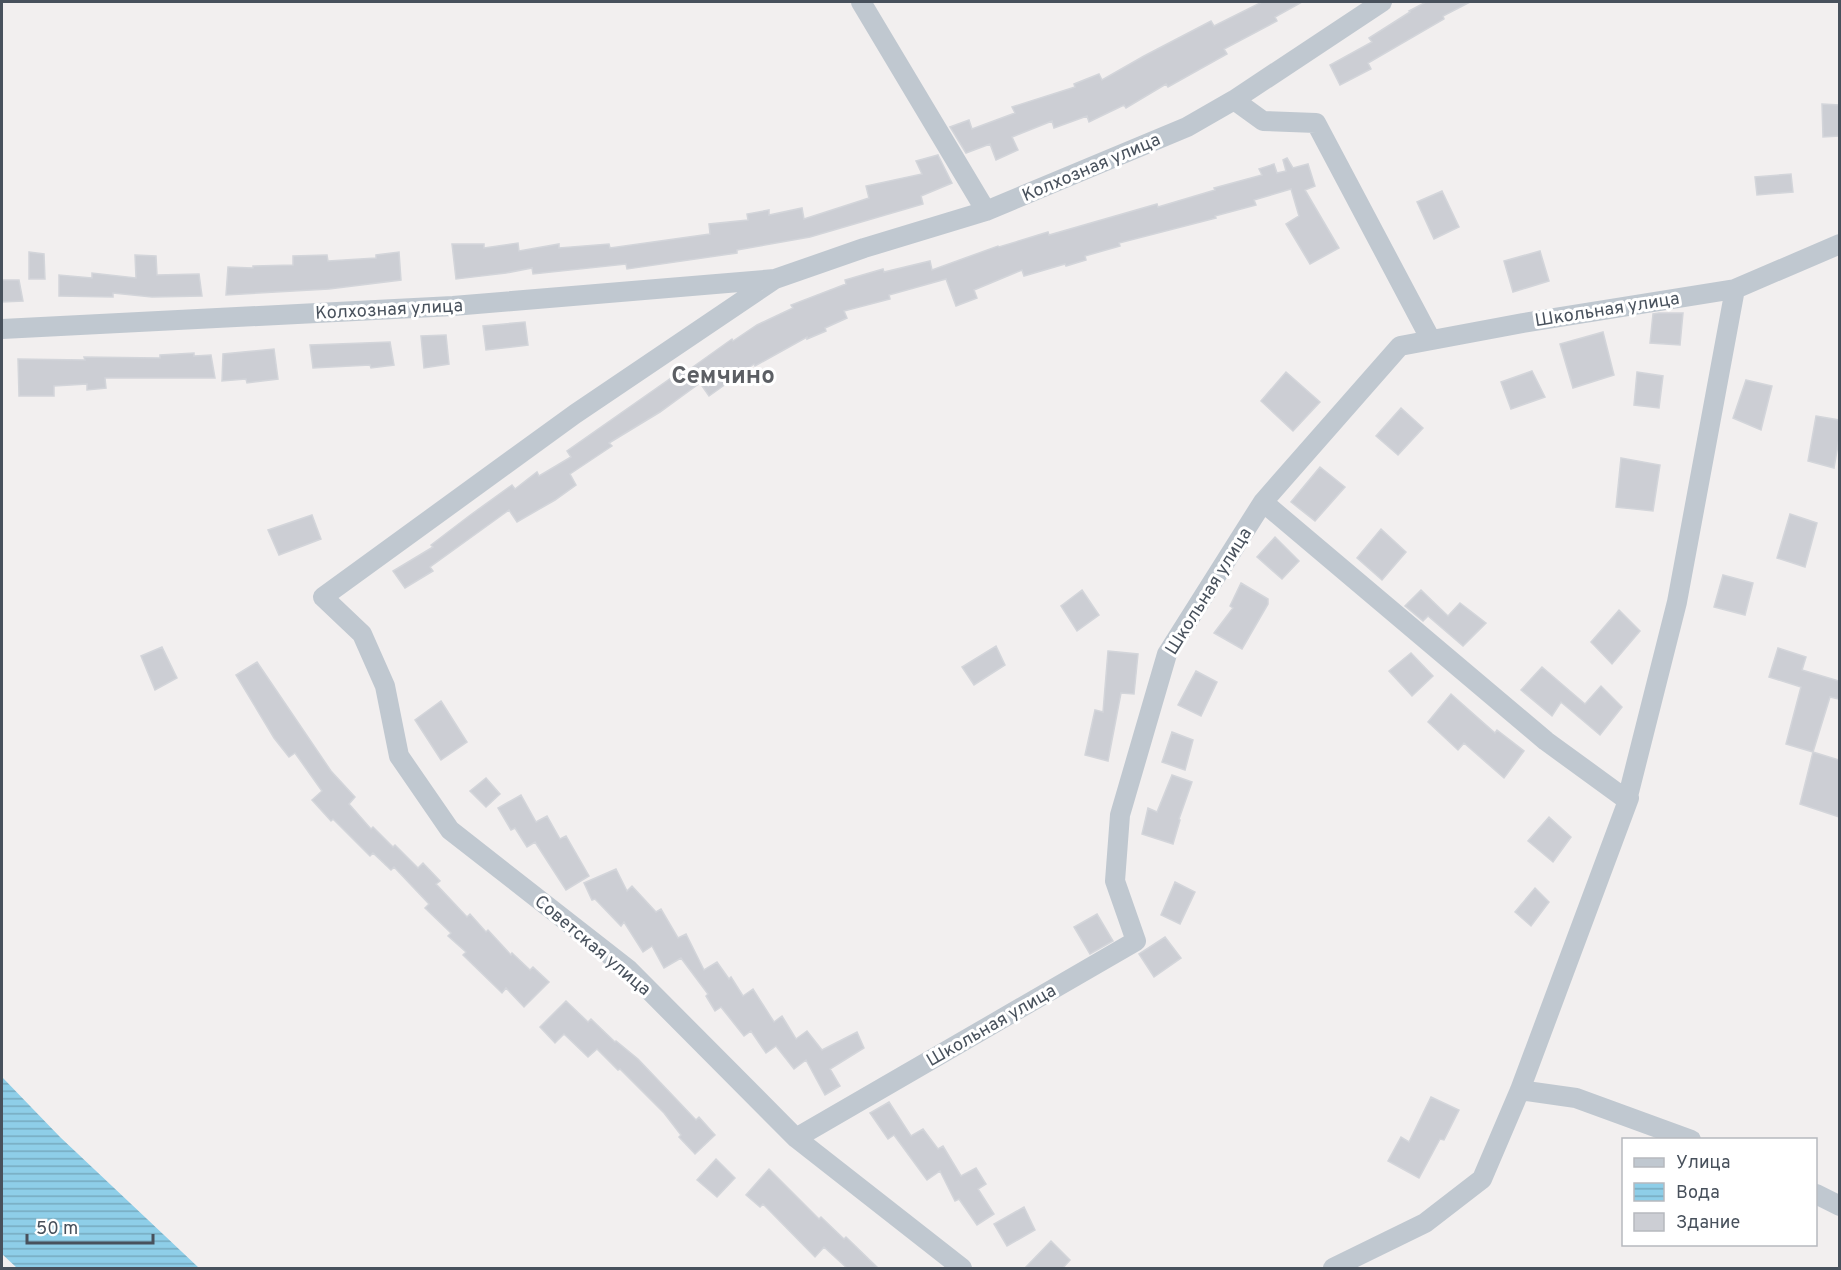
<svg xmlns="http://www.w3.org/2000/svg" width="1841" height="1270" font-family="Overpass,sans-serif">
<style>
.water{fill:url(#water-rules)}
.building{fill:#ccced4;stroke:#d3d5da;stroke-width:1.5}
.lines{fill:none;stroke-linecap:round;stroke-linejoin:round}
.minor{stroke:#c0c8d0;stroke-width:20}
.labels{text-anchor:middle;stroke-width:6;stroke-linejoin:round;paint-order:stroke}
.street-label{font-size:18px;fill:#48515c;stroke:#fff}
.district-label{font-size:24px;font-weight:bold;fill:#5c5f64;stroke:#fff}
</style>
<defs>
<pattern id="water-rules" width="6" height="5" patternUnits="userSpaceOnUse" patternTransform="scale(1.5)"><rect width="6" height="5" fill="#8ecee8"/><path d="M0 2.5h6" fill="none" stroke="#76aabf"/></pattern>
</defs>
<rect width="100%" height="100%" fill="#f2efef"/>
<path class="water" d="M 2,1077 L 60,1137 L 199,1268 L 17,1268 L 2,1254 Z"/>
<path class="building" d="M 1262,2 L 1302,2 L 1275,17 L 1277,21 L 1224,49 L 1227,54 L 1168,87 L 1166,84 L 1126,108 L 1124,105 L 1089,122 L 1087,116 L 1054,128 L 1052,121 L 1012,137 L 1018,150 L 996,160 L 990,144 L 966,153 L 950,127 L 969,120 L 972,129 L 1015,113 L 1012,107 L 1075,87 L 1074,84 L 1099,74 L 1102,80 L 1144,56 L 1211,21 L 1214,26 Z
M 1426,2 L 1470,2 L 1443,16 L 1444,19 L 1368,63 L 1371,69 L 1340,85 L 1330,65 L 1372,42 L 1369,38 L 1410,12 L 1409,11 Z
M 1822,104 L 1839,105 L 1839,136 L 1823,137 Z
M 938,155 L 952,183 L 921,196 L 923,204 L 810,237 L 737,250 L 737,253 L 627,269 L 626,264 L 533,274 L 532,268 L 506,273 L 456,279 L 452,244 L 484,244 L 484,248 L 518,243 L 519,251 L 559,244 L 559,248 L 609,244 L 610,248 L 710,234 L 709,224 L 748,220 L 747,214 L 769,210 L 769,215 L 802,208 L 804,219 L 869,198 L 866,186 L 922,174 L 916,161 Z
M 1287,158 L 1293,168 L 1308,164 L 1315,186 L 1305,190 L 1339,248 L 1310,264 L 1286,224 L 1299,216 L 1291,189 L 1254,200 L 1256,205 L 1215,216 L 1216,218 L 1119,243 L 1120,246 L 1085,256 L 1086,260 L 1066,266 L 1065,264 L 1024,276 L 1022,270 L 974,290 L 977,298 L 956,306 L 946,279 L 889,295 L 890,299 L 844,311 L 847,318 L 825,328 L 826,331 L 807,339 L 807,337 L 755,366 L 754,364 L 709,396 L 700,383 L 660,412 L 609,443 L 612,446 L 570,474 L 576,485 L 555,500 L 517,522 L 509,510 L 430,567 L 433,571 L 405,588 L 393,571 L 433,547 L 431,545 L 469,516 L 512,485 L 515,489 L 537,472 L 539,476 L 571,457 L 567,451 L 681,371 L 683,374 L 732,339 L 733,341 L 757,325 L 793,308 L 791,305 L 846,284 L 845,280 L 883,269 L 884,272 L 930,261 L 932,270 L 998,246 L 999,247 L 1048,232 L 1049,235 L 1157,204 L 1158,207 L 1215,190 L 1214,188 L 1262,175 L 1259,169 L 1274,164 L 1277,173 L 1286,171 L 1283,160 Z
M 1791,174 L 1793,192 L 1757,195 L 1755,177 Z
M 1442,191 L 1459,227 L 1434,239 L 1417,202 Z
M 1540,251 L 1549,281 L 1513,292 L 1504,261 Z
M 29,252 L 44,254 L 45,279 L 29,279 Z
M 399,252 L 401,280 L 329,289 L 226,295 L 228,267 L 253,268 L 253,266 L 293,265 L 293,256 L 327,255 L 328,261 L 376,258 L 376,255 Z
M 135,255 L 156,256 L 157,275 L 199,274 L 202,296 L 152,297 L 113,293 L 113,297 L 59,296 L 59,275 L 92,278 L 92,273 L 136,278 Z
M 2,280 L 19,280 L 23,301 L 2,302 Z
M 1659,313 L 1683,313 L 1680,345 L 1650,343 L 1653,314 Z
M 525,322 L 528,345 L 486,350 L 483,326 Z
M 1603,332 L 1614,375 L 1573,388 L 1560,344 Z
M 446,335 L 449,364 L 424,368 L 421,336 Z
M 390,342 L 394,365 L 371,368 L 370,365 L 313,368 L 310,345 Z
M 274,349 L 278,379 L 247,383 L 246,379 L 222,381 L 223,354 Z
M 194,353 L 194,356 L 211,355 L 215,378 L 105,378 L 106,388 L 87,390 L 87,384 L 54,386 L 54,396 L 19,396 L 18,359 L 85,360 L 84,357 L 160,358 L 160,355 Z
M 1532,371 L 1545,397 L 1511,409 L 1501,382 Z
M 1286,372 L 1320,402 L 1293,431 L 1261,401 Z
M 1637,372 L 1663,376 L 1659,408 L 1634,405 Z
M 1746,380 L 1772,386 L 1761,430 L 1733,418 Z
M 1401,408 L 1423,428 L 1398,455 L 1376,436 Z
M 1816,416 L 1839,420 L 1839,439 L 1834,468 L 1808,461 Z
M 1621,458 L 1660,465 L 1653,511 L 1616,507 Z
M 1320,467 L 1345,487 L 1315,521 L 1291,502 Z
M 1790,514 L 1817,523 L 1805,567 L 1777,558 Z
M 312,515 L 321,539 L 279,555 L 268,530 Z
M 1381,529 L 1406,552 L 1382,580 L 1357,558 Z
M 1275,537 L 1299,561 L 1282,579 L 1257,557 Z
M 1723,575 L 1753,583 L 1745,615 L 1714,607 Z
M 1241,583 L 1268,599 L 1268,604 L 1242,649 L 1214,633 L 1233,608 L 1230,606 Z
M 1082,590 L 1099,615 L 1077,631 L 1061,606 Z
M 1421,590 L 1448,616 L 1460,603 L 1486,623 L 1463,646 L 1428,616 L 1423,621 L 1405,606 Z
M 1619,610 L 1640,631 L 1612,664 L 1591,642 Z
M 996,646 L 1005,665 L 974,685 L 962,667 Z
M 162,647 L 177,678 L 155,690 L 141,656 Z
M 1778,648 L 1806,657 L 1802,670 L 1839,681 L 1839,699 L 1830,697 L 1813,752 L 1786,744 L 1801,687 L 1769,677 Z
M 1108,651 L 1138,654 L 1134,694 L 1121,693 L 1108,761 L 1085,755 L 1095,710 L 1103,712 Z
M 1411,653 L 1433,676 L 1412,696 L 1389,671 Z
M 257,662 L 331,771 L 355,797 L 349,804 L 371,829 L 373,827 L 393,847 L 395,845 L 418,868 L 423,863 L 440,881 L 436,884 L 467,917 L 470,914 L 486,932 L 488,930 L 511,955 L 512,953 L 530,970 L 533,967 L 549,982 L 524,1007 L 506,988 L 502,993 L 463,955 L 466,952 L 448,936 L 451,933 L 425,908 L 429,904 L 394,867 L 391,870 L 373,853 L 370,856 L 333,819 L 331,821 L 312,800 L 322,791 L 295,753 L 289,757 L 274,738 L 236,675 Z
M 1542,667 L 1585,704 L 1601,686 L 1622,707 L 1600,735 L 1561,702 L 1552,716 L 1521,690 Z
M 1196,671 L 1217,682 L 1201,716 L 1178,705 Z
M 1451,694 L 1495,733 L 1497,730 L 1524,751 L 1504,778 L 1464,743 L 1458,750 L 1428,722 Z
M 441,701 L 467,742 L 441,760 L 415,720 Z
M 1172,732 L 1193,740 L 1185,770 L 1162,762 Z
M 1813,752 L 1839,760 L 1839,817 L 1800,804 Z
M 1172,775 L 1192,782 L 1179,819 L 1180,820 L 1173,844 L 1142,834 L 1148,808 L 1157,812 Z
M 486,778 L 500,794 L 486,807 L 470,791 Z
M 521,795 L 536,822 L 547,816 L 560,839 L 566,836 L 589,876 L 566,890 L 535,842 L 527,847 L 515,828 L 511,830 L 498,808 Z
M 1549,817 L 1571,837 L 1553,862 L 1528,841 Z
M 616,869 L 627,891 L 632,886 L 656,912 L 661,909 L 678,938 L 686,934 L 704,970 L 717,962 L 729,979 L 731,977 L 743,996 L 753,989 L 774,1022 L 782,1016 L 796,1039 L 807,1031 L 822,1050 L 857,1032 L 864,1048 L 830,1069 L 840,1086 L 825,1095 L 806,1060 L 794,1069 L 776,1046 L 766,1053 L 751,1031 L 744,1036 L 721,1007 L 715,1011 L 706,996 L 708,994 L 681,958 L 664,968 L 652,946 L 643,952 L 624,922 L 621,926 L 595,899 L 592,900 L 584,883 Z
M 1175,882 L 1195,892 L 1180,924 L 1161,915 Z
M 1535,888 L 1549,902 L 1531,926 L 1515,912 Z
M 1097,914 L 1113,941 L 1090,954 L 1074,927 Z
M 1165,937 L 1181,958 L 1154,977 L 1139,954 Z
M 566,1001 L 588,1022 L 591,1019 L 615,1042 L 616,1041 L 638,1059 L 696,1120 L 699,1117 L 715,1135 L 695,1154 L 679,1137 L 681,1135 L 664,1113 L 620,1069 L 618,1070 L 597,1049 L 588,1057 L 564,1034 L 555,1043 L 540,1027 Z
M 1431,1097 L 1459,1110 L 1444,1140 L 1440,1139 L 1419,1178 L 1388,1161 L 1401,1137 L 1409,1142 Z
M 889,1102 L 911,1136 L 923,1129 L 938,1149 L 943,1146 L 961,1176 L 976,1168 L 986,1184 L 978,1189 L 994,1214 L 977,1225 L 959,1199 L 955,1201 L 940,1171 L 927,1180 L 894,1135 L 888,1139 L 870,1113 Z
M 716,1159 L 735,1178 L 717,1197 L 697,1180 Z
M 769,1169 L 819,1219 L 821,1217 L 844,1239 L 846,1237 L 879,1269 L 848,1269 L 824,1247 L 815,1257 L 763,1204 L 760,1207 L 746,1195 Z
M 1024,1207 L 1035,1230 L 1007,1246 L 994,1224 Z
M 1051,1241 L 1070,1260 L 1062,1269 L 1024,1269 Z"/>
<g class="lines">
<path class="minor" d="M 861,2 L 986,211
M 1234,100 L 1263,121 L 1316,123 L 1431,340
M 775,279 L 575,414 L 323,597 L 362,634 L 385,686 L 399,756 L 450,830 L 629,970 L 796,1138 L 962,1268
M 2,329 L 453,306 L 775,279 L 864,248 L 986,211 L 1187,127 L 1234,100 L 1382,2
M 1263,502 L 1546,741 L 1627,800
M 1520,1090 L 1576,1098 L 1691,1140
M 796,1138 L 1136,941 L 1115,881 L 1120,815 L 1167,654 L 1263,502 L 1400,346 L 1523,323 L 1735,289 L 1840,244
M 1816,1194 L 1840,1206
M 1333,1268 L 1425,1223 L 1482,1179 L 1520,1090 L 1629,798 L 1627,800 L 1677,602 L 1735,289"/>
</g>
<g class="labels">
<g class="street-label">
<text transform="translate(1091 167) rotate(-23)" y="6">Колхозная улица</text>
<text transform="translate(389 309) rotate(-3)" y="6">Колхозная улица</text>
<text transform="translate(1607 309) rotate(-9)" y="6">Школьная улица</text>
<text transform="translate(1208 591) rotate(-58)" y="6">Школьная улица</text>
<text transform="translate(593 945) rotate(40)" y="6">Советская улица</text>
<text transform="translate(991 1025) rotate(-30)" y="6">Школьная улица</text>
</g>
<g class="district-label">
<text x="723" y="383">Семчино</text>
</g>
</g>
<rect width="1841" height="1270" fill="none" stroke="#48515c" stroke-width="6"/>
<rect x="1622" y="1138" width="195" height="108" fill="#ffffff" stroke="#b6b9be" stroke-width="1.5"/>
<rect x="1634" y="1158" width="30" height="9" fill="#c0c8d0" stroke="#b6b9be" stroke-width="1.5"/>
<text x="1676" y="1168" font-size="18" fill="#48515c">Улица</text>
<rect x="1634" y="1183" width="30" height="18" fill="url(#water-rules)" stroke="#b6b9be" stroke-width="1.5"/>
<text x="1676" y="1198" font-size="18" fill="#48515c">Вода</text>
<rect x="1634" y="1213" width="30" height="18" fill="#ccced4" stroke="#b6b9be" stroke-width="1.5"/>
<text x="1676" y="1228" font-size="18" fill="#48515c">Здание</text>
<path d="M27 1234v9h126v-9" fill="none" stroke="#48515c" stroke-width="3"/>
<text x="36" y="1234" font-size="18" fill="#48515c" stroke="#ffffff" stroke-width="4.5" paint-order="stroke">50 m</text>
</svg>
